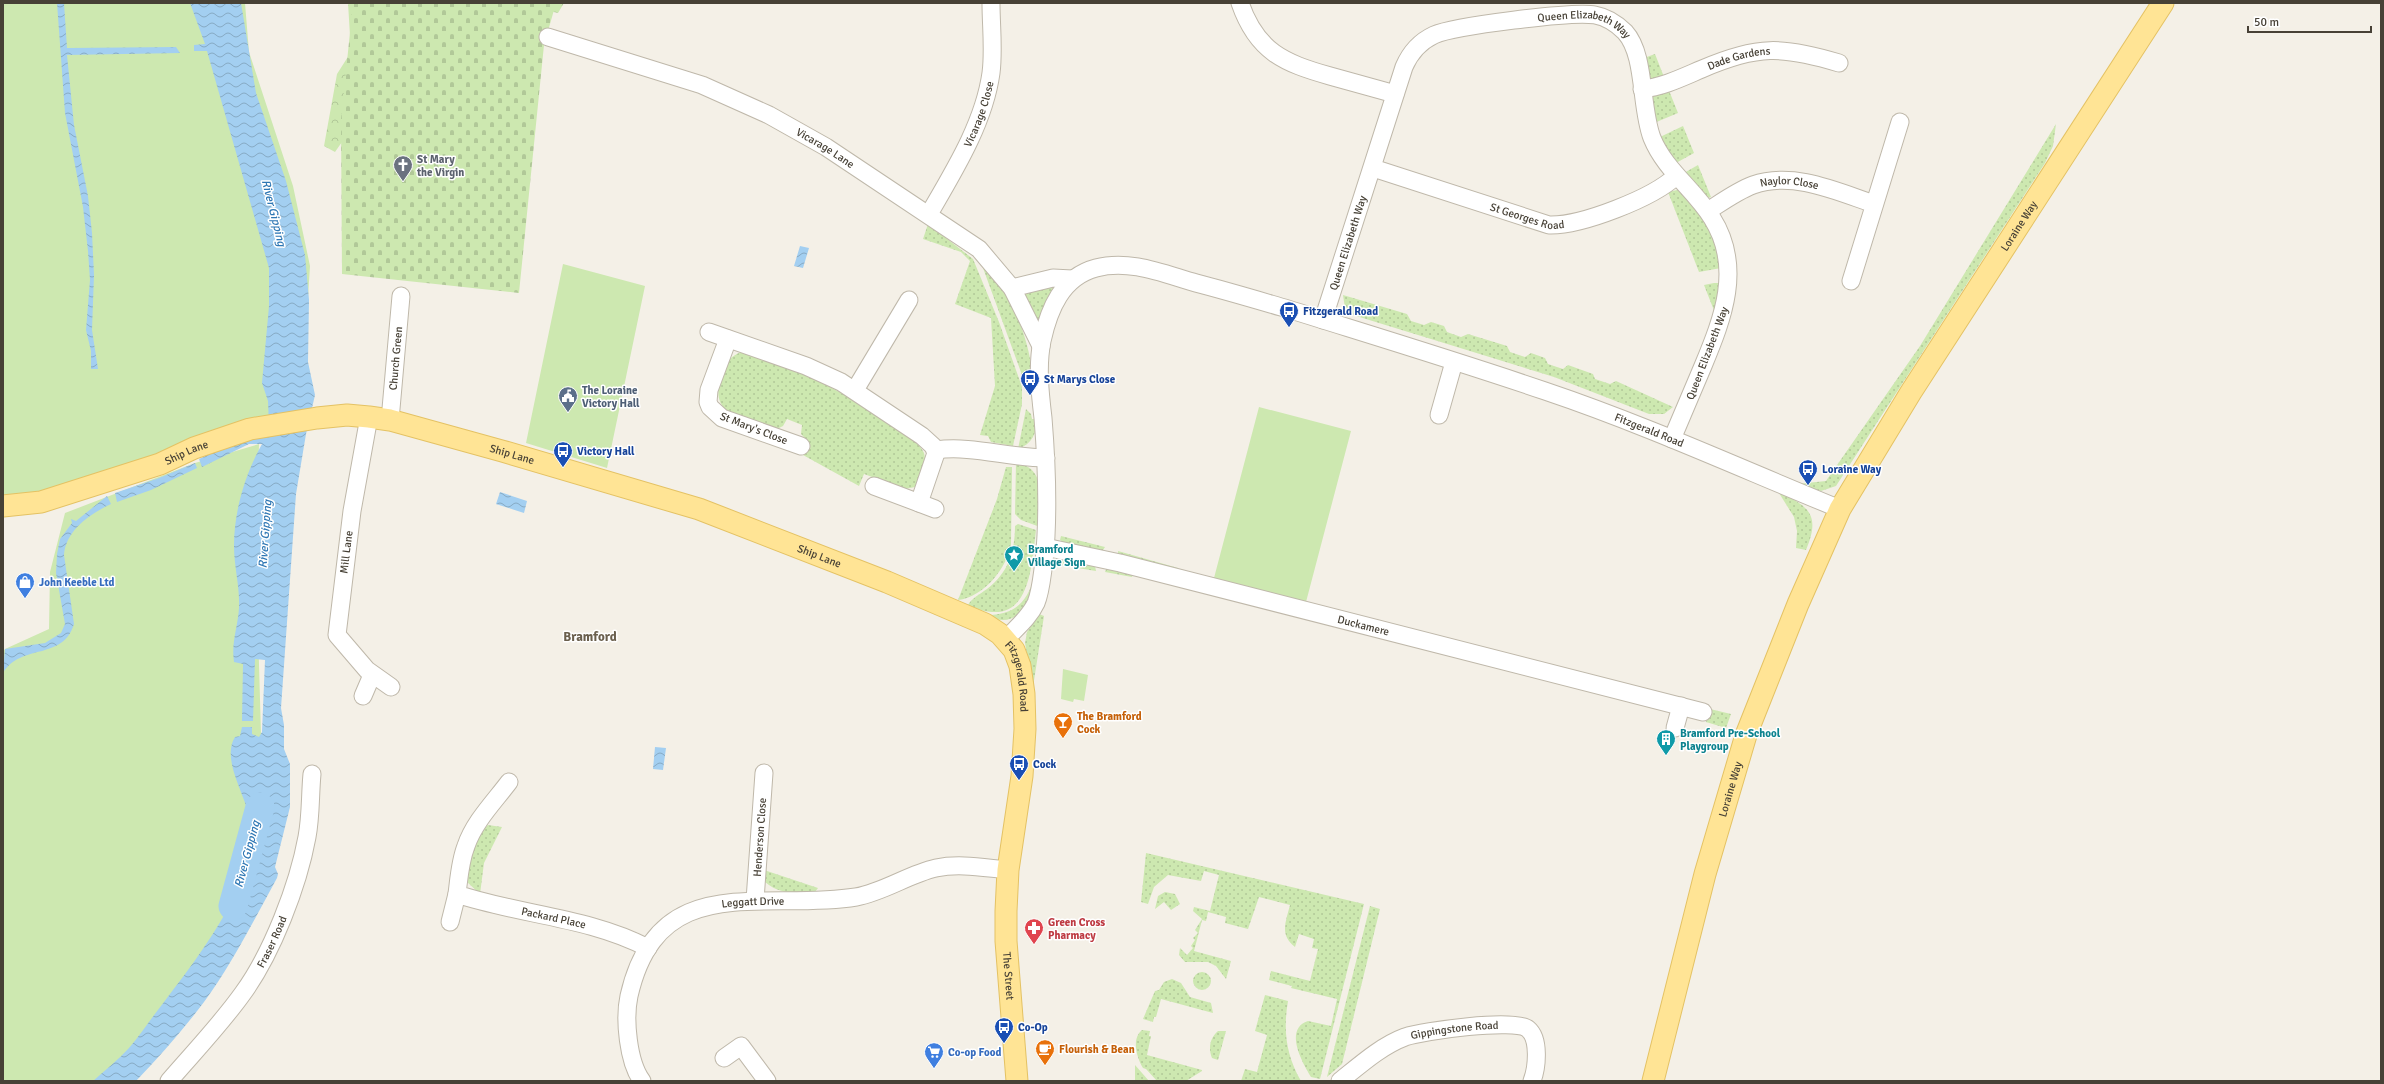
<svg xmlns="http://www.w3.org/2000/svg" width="2384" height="1084" font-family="Signika,sans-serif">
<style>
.grass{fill:url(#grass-dots)}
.forest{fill:url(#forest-crowns)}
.cemetery{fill:url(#cemetery-stones)}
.green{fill:#cde8b0}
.water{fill:url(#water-waves)}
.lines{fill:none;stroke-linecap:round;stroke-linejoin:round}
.river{stroke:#a3cff1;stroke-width:29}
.minor-casing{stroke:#bfb8aa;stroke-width:19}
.major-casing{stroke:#e4c264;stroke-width:23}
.minor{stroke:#fff;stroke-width:17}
.major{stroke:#ffe495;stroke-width:21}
.labels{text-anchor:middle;stroke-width:3;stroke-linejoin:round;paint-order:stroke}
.street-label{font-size:11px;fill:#474136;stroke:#fff}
.worship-label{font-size:11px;font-weight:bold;fill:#5b616d;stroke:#fff;text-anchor:start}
.transit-label{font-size:11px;font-weight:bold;fill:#164399;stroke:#fff;text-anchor:start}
.service-label{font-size:11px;font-weight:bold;fill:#4e5e75;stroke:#fff;text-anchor:start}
.culture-label{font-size:11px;font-weight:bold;fill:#0d838f;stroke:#fff;text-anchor:start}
.shop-label{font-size:11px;font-weight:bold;fill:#366cbe;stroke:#fff;text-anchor:start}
.food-label{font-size:11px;font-weight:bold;fill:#c56008;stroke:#fff;text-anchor:start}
.health-label{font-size:11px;font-weight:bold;fill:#be3a42;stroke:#fff;text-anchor:start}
.water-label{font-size:12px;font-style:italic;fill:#2e77b4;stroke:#fff}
.quarter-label{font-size:13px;font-weight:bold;fill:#6a5f4d;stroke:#fff}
</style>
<defs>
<pattern id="grass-dots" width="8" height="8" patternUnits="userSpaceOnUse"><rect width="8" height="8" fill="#cde8b0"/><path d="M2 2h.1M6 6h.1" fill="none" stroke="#b1c898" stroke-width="1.8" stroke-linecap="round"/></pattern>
<pattern id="forest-crowns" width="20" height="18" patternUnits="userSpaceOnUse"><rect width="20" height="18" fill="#cde8b0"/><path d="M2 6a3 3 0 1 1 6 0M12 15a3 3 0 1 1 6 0" fill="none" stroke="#b1c898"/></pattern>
<pattern id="cemetery-stones" width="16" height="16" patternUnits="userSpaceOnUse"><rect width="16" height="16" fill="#cde8b0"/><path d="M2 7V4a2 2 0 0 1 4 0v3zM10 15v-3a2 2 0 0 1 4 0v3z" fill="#b1c898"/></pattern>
<pattern id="water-waves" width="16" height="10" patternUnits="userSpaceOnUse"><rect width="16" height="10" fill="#a3cff1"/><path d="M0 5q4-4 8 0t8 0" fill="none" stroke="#87aac4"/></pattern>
</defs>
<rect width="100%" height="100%" fill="#f4f0e7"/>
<path class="grass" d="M 1655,54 L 1664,77 L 1654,81 L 1647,78 L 1644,58 Z
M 1668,88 L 1678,113 L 1654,123 L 1649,96 Z
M 2056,124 L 2053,146 L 2045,163 L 1836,486 L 1821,491 L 1797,484 L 1826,481 L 1828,478 L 1920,346 Z
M 1683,126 L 1694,153 L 1676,163 L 1660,137 Z
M 1698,165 L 1711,197 L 1707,198 L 1684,173 Z
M 1677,190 L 1686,195 L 1712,233 L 1721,268 L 1699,272 L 1668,192 Z
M 928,224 L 973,259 L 999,322 L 1022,387 L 1022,404 L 1013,446 L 991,442 L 988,436 L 980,435 L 995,386 L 991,318 L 955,304 L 970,261 L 961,252 L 923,239 Z
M 979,257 C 1010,295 1027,328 1033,377 L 1026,386 Z
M 1714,283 L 1722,283 L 1715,313 L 1704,285 Z
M 1052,286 L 1055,289 L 1038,323 L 1024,295 L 1025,291 Z
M 1343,295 L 1407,314 L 1411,321 L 1424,325 L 1431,322 L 1444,326 L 1447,332 L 1461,337 L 1468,334 L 1507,346 L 1510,352 L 1525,357 L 1531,353 L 1545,358 L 1548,364 L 1563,369 L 1568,365 L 1593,374 L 1595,379 L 1610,384 L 1616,381 L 1673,407 L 1664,414 L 1649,414 L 1554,377 L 1353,315 L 1345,308 Z
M 742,352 C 802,369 840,390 891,425 C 901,432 919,441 924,453 C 927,462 921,479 915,487 L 905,489 L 864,474 L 859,486 L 803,455 L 808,441 L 801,434 L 802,425 L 787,419 L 783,426 L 777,429 C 744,418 706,418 722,373 C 726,363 731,355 742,352 Z
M 1026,409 L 1031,414 L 1032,419 L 1037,419 C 1037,433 1032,444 1018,449 Z
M 1016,463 C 1048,467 1040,504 1040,527 L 1021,520 L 1015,514 Z
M 1006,467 L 1012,467 L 1011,544 C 1007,568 984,597 958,600 L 997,499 Z
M 1779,493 C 1811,506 1820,517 1806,550 L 1796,548 L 1797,531 L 1794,517 Z
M 1018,524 L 1036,530 C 1031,572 1029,633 968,605 C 972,598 980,594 987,589 C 1008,573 1015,552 1015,526 Z
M 1061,536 L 1105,547 L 1101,553 L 1063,542 L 1060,540 Z
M 1118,551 L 1178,568 L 1176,570 L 1118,557 Z
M 1061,558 L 1095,566 L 1096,571 L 1053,564 Z
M 1107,567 L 1133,574 L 1132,577 L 1105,572 Z
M 1034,577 C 1031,603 1016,632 986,615 C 1013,615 1027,604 1034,577 Z
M 1039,614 L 1044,616 L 1033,687 L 1025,643 L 1027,632 Z
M 1710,709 L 1731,714 L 1726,728 L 1706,722 Z
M 488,825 L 502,827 L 484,863 L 480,894 L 467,882 C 468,859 469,841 488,825 Z
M 1146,853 L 1364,904 L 1320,1079 L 1311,1077 C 1303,1064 1283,1029 1308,1021 L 1331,1026 L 1337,999 L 1291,988 L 1292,986 L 1269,980 L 1271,971 L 1310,981 L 1318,949 L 1312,948 L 1314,939 L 1299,934 L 1295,947 C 1279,935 1286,921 1290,905 L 1259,897 L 1248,929 L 1225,923 L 1226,917 L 1208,912 L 1206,921 L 1202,920 L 1194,951 L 1231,961 L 1226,979 L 1216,966 L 1208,962 L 1185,962 L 1179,955 L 1180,948 L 1187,955 L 1193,948 L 1191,946 L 1195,940 L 1193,938 L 1198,933 L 1195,930 L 1202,919 L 1193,911 L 1194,907 L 1210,911 L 1219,875 L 1204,871 L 1201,881 L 1168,875 L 1154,887 L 1148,904 L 1141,902 Z
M 764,870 L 818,888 L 815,892 C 795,892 782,896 765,882 Z
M 1165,892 L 1175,894 L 1180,904 L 1171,910 L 1164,902 L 1155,909 L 1158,896 Z
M 1370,906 L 1380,909 L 1342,1064 L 1327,1077 Z
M1193 981a9 9 0 1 1 18 0a9 9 0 1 1-18 0Z
M 1172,979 L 1181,983 L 1190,997 L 1211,1003 L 1213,1013 L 1161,999 L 1156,1017 L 1154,1017 L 1153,1022 L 1143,1019 L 1155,991 L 1159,990 L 1164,982 Z
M 1265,995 L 1288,1001 C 1283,1030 1286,1055 1301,1081 L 1241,1081 L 1245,1069 L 1257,1072 L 1267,1035 L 1255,1031 Z
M 1142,1030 L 1150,1031 L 1149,1036 L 1151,1036 L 1147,1055 L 1202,1070 L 1202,1071 L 1186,1081 L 1157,1081 L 1146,1069 L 1143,1068 C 1137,1058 1131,1039 1142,1030 Z
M 1218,1031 L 1226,1031 L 1218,1060 L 1212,1058 C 1208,1048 1210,1038 1218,1031 Z
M 1135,1065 L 1149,1081 L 1135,1081 Z"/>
<path class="forest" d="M 348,3 L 383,3 L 365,109 L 335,152 L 324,146 L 337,74 L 351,52 Z
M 545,3 L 564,3 L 558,13 L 545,10 Z"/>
<path class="cemetery" d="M 353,3 L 556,3 L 544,45 L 519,293 L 342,274 L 341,120 Z"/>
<path class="green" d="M 3,3 L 245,3 L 249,52 L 293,186 L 310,266 L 301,408 L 21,503 L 3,503 Z
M 563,264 L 645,286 L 607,468 L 526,443 Z
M 1259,407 L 1351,431 L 1306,602 L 1214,578 Z
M 259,444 L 256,559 L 262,769 L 216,949 L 113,1081 L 3,1081 L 3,652 L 5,649 L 49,629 L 50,572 L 65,513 L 195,463 Z
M 1063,669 L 1088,675 L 1084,701 L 1074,699 L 1073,702 L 1061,699 Z"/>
<path class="water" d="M 57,3 L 64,3 L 67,48 L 176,47 L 180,53 L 67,55 L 74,125 L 88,196 L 92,233 L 94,275 L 92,330 L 98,369 L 91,369 L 91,351 L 86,330 L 90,280 L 88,251 L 83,207 L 65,113 Z
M 190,3 L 241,3 L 256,93 L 286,181 L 305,255 L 309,300 L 308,362 L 315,395 L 306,434 L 296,494 L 281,708 L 284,725 L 284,749 L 290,764 L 290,807 L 275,867 L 278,874 L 277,878 C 254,920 232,964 204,1002 C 183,1030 160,1056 136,1081 L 93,1081 C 105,1070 118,1060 129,1048 C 141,1034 152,1017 164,1002 C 199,956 249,892 252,833 C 253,804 219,763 235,737 L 240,736 L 242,727 L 252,727 L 252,734 L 259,737 L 262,732 L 265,660 L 255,659 L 253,721 L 242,721 L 243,664 L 234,662 C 231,643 238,626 239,608 C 240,587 234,567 234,546 C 234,511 245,474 262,444 L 249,444 L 202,467 L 199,459 L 269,426 L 268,401 L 262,383 L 269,306 L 269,268 L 207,51 L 194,51 L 194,45 L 205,44 Z
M 800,246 L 809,248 L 803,268 L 794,266 Z
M 195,463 L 197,468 L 151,490 L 117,502 L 115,493 L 159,478 Z
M 500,492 L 527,501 L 524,513 L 496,504 Z
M 107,496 L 111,504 C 90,514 66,530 64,555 L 74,624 C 63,661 21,643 3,673 L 5,649 L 45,643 L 61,633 L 65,624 L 56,573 L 57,554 L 60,539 L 72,523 L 71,519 L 76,521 Z
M 655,747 L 666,748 L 663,770 L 653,769 Z"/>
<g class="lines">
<path class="river" d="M 233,906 L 260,807"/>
<g class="minor-casing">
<g id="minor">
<path d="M 1240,3 C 1257,52 1284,63 1330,76 C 1352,82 1374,88 1395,94"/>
<path id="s1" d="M 548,37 L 702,85 L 769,115 L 826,147 L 979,249 L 1012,288 L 1041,346"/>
<path id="s2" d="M 1642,89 C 1663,87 1683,77 1702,69 C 1757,45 1783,46 1839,63"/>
<path id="s3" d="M 1373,168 L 1549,225 C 1581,226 1653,198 1676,176"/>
<path id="s4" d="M 1708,211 C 1722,202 1737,191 1753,185 C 1793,171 1836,191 1874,204"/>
<path id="s5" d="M 929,214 C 954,171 984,123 991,73 C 994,50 991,26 991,3"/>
<path d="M 1851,281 L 1900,122"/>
<path d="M 1012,288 L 1053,278 L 1072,279"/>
<path id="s6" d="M 1323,320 L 1404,67 C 1410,53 1419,42 1434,35 C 1454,26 1573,11 1595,15 C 1606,17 1617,24 1625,32 C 1646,55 1640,107 1652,138 C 1665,170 1694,189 1712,218 C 1743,267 1723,318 1703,366 C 1693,390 1682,415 1672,439"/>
<path d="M 709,332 L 806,366 L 841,382 L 922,436 L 933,446 L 936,453 L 919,503"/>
<path d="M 728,339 L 709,390 L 708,402 L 710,407 L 722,418 L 801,446"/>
<path d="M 855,390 L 909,300"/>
<path d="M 1439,415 L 1454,362"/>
<path d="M 369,417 L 352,511 L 337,635 L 367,670 L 391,687"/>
<path id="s7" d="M 390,420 L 401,296"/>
<path d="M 936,450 C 972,445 1009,458 1046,458"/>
<path d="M 874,486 L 935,509"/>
<path id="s8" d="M 1045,547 L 1120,563 L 1703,712"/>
<path id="s9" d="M 1005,640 C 1016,628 1029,618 1036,603 C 1041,591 1042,575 1044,562 C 1049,514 1047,467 1043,418 C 1040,393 1037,366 1042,341 C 1049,309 1062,277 1096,268 C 1130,259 1164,274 1196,283 C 1227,291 1257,300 1288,309 C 1374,336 1460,362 1545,391 C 1646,425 1742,469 1840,509"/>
<path d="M 363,696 L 372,675"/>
<path d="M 1675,728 L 1681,706"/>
<path id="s10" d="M 509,782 C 494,802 474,822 466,846 C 460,861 459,878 457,894 C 519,915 589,917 648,948"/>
<path id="s11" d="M 755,900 L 764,773"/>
<path d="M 450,922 L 457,894"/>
<path d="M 724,1058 L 741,1046 L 767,1081"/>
<path id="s12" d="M 169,1081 C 194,1052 221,1024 243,993 C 272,953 298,886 307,837 C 311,816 310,795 312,774"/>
<path id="s13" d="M 642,1081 C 628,1062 624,1019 629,996 C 658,868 764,912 856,897 C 884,892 909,874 936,868 C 960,863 985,868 1008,870"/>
<path id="s14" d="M 1340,1081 C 1360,1065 1381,1046 1405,1037 C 1423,1031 1515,1018 1528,1029 C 1540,1039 1537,1068 1532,1081"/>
</g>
</g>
<g class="major-casing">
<g id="major">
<path id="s15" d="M 3,506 L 41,502 L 160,464 L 194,448 L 250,429 L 317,418 L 347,415 L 369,417 L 390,420 L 502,451 L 699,509 L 887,582 L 985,624 L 1000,634 L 1014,650 L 1020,666 L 1024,694 L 1025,729 L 1022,776 L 1008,870 L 1006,911 L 1006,941 L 1017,1081"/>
<path id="s16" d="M 1653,1081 L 1705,874 L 1746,735 L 1798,604 L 1840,509 L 1911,392 L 2163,3"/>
</g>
</g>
<use href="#minor" class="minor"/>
<use href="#major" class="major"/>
</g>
<defs>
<g id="church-pin" transform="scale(1)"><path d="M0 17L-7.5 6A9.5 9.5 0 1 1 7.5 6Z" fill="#6b7280" stroke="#fff"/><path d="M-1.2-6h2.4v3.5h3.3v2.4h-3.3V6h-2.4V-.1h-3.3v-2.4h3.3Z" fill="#fff"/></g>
<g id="bus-pin" transform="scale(1)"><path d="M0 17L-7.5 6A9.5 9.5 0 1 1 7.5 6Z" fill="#1a4fb4" stroke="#fff"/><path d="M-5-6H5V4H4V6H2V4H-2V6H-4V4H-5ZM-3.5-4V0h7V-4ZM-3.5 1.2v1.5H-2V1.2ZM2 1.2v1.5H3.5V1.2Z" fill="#fff"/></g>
<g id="civic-pin" transform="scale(1)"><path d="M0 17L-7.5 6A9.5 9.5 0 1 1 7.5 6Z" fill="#5c6f8a" stroke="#fff"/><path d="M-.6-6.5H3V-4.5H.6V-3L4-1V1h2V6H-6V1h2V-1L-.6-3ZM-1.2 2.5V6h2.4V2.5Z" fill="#fff"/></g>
<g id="sight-pin" transform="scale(1)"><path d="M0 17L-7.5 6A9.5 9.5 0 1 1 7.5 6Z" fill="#0f9aa8" stroke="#fff"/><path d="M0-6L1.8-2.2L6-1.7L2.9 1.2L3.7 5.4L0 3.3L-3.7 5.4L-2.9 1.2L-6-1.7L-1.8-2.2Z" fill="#fff"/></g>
<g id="shop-pin" transform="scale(1)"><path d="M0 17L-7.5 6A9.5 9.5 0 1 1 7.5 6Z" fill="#3f7fe0" stroke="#fff"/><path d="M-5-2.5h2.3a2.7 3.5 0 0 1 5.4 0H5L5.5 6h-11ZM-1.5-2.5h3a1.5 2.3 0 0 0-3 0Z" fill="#fff"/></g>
<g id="bar-pin" transform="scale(1)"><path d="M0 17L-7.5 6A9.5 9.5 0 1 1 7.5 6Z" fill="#e8710a" stroke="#fff"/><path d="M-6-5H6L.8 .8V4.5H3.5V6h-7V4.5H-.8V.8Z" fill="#fff"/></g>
<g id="building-pin" transform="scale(1)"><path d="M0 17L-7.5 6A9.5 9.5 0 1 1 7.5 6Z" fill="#0f9aa8" stroke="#fff"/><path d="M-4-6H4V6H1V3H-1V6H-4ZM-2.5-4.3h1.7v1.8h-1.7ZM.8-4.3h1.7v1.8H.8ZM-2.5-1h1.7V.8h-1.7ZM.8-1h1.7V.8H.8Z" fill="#fff"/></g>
<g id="pharmacy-pin" transform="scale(1)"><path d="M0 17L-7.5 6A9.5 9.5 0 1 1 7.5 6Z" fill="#e0444e" stroke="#fff"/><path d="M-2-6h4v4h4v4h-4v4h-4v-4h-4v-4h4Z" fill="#fff"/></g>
<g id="cafe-pin" transform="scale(1)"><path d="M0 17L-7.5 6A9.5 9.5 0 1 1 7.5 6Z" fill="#e8710a" stroke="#fff"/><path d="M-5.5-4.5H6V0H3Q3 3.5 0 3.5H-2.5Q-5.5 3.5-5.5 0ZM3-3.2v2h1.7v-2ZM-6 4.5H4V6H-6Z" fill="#fff"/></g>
<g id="supermarket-pin" transform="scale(1)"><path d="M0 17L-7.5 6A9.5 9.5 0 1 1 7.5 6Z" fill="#3f7fe0" stroke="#fff"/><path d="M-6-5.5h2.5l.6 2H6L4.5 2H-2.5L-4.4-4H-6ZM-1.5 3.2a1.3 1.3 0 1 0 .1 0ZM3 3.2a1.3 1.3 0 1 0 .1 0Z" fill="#fff"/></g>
</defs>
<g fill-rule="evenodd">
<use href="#church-pin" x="403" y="165"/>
<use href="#bus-pin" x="1289" y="311"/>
<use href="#bus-pin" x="1030" y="379"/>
<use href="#civic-pin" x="568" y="396"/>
<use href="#bus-pin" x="563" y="451"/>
<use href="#bus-pin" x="1808" y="469"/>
<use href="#sight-pin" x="1014" y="555"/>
<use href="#shop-pin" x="25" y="582"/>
<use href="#bar-pin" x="1063" y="722"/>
<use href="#building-pin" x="1666" y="739"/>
<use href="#bus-pin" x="1019" y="764"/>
<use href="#pharmacy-pin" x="1034" y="928"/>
<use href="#bus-pin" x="1004" y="1027"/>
<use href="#cafe-pin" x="1045" y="1049"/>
<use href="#supermarket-pin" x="934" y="1052"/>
</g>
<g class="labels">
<g class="street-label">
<text dy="4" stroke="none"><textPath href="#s6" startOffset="465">Queen Elizabeth Way</textPath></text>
<text dy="4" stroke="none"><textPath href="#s2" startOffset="102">Dade Gardens</textPath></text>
<text dy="4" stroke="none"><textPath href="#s5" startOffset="112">Vicarage Close</textPath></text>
<text dy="4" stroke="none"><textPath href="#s1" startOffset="300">Vicarage Lane</textPath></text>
<text dy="4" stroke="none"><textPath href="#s4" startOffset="89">Naylor Close</textPath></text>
<text dy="4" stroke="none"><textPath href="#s3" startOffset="162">St Georges Road</textPath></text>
<text dy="4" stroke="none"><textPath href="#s16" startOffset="938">Loraine Way</textPath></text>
<text dy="4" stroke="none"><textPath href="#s6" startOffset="81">Queen Elizabeth Way</textPath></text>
<text transform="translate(1707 353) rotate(-69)" y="4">Queen Elizabeth Way</text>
<text dy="4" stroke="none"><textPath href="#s7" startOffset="62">Church Green</textPath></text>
<text transform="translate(754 428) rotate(21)" y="4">St Mary's Close</text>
<text dy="4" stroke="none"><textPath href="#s9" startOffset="987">Fitzgerald Road</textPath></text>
<text dy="4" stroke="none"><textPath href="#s15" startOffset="192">Ship Lane</textPath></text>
<text dy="4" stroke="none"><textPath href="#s15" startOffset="528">Ship Lane</textPath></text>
<text transform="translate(346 552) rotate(-83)" y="4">Mill Lane</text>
<text dy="4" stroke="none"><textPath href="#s15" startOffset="852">Ship Lane</textPath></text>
<text dy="4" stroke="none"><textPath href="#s8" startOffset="328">Duckamere</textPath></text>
<text dy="4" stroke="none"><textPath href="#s15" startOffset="1097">Fitzgerald Road</textPath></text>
<text dy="4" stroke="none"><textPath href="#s16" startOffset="302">Loraine Way</textPath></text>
<text dy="4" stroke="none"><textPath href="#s11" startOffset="63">Henderson Close</textPath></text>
<text dy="4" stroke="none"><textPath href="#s13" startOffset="260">Leggatt Drive</textPath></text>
<text dy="4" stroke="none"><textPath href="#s10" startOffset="226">Packard Place</textPath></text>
<text dy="4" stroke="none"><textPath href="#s12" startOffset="174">Fraser Road</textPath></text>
<text dy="4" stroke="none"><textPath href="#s15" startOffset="1399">The Street</textPath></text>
<text dy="4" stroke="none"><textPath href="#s14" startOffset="129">Gippingstone Road</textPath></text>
</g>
<g class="worship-label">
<text x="417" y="163">St Mary<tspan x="417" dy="13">the Virgin</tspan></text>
</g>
<g class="transit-label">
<text x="1303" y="315">Fitzgerald Road</text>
<text x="1044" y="383">St Marys Close</text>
<text x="577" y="455">Victory Hall</text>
<text x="1822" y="473">Loraine Way</text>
<text x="1033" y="768">Cock</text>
<text x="1018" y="1031">Co-Op</text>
</g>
<g class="service-label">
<text x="582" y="394">The Loraine<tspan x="582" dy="13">Victory Hall</tspan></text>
</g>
<g class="culture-label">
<text x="1028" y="553">Bramford<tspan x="1028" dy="13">Village Sign</tspan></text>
<text x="1680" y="737">Bramford Pre-School<tspan x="1680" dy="13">Playgroup</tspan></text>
</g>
<g class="shop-label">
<text x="39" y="586">John Keeble Ltd</text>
<text x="948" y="1056">Co-op Food</text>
</g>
<g class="food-label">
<text x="1077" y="720">The Bramford<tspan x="1077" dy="13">Cock</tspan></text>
<text x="1059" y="1053">Flourish &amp; Bean</text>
</g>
<g class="health-label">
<text x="1048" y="926">Green Cross<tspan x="1048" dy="13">Pharmacy</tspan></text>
</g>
<g class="water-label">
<text transform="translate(274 213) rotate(76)" y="4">River Gipping</text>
<text transform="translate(265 534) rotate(-86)" y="4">River Gipping</text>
<text transform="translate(247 854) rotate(-75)" y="4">River Gipping</text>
</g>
<g class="quarter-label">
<text x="590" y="641">Bramford</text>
</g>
</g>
<rect width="2384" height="1084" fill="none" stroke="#474136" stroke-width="8"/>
<path d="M2248 26v6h123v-6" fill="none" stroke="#474136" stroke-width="2"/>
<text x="2254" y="26" font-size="12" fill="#474136" stroke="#ffffff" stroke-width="3" paint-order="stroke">50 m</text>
</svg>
